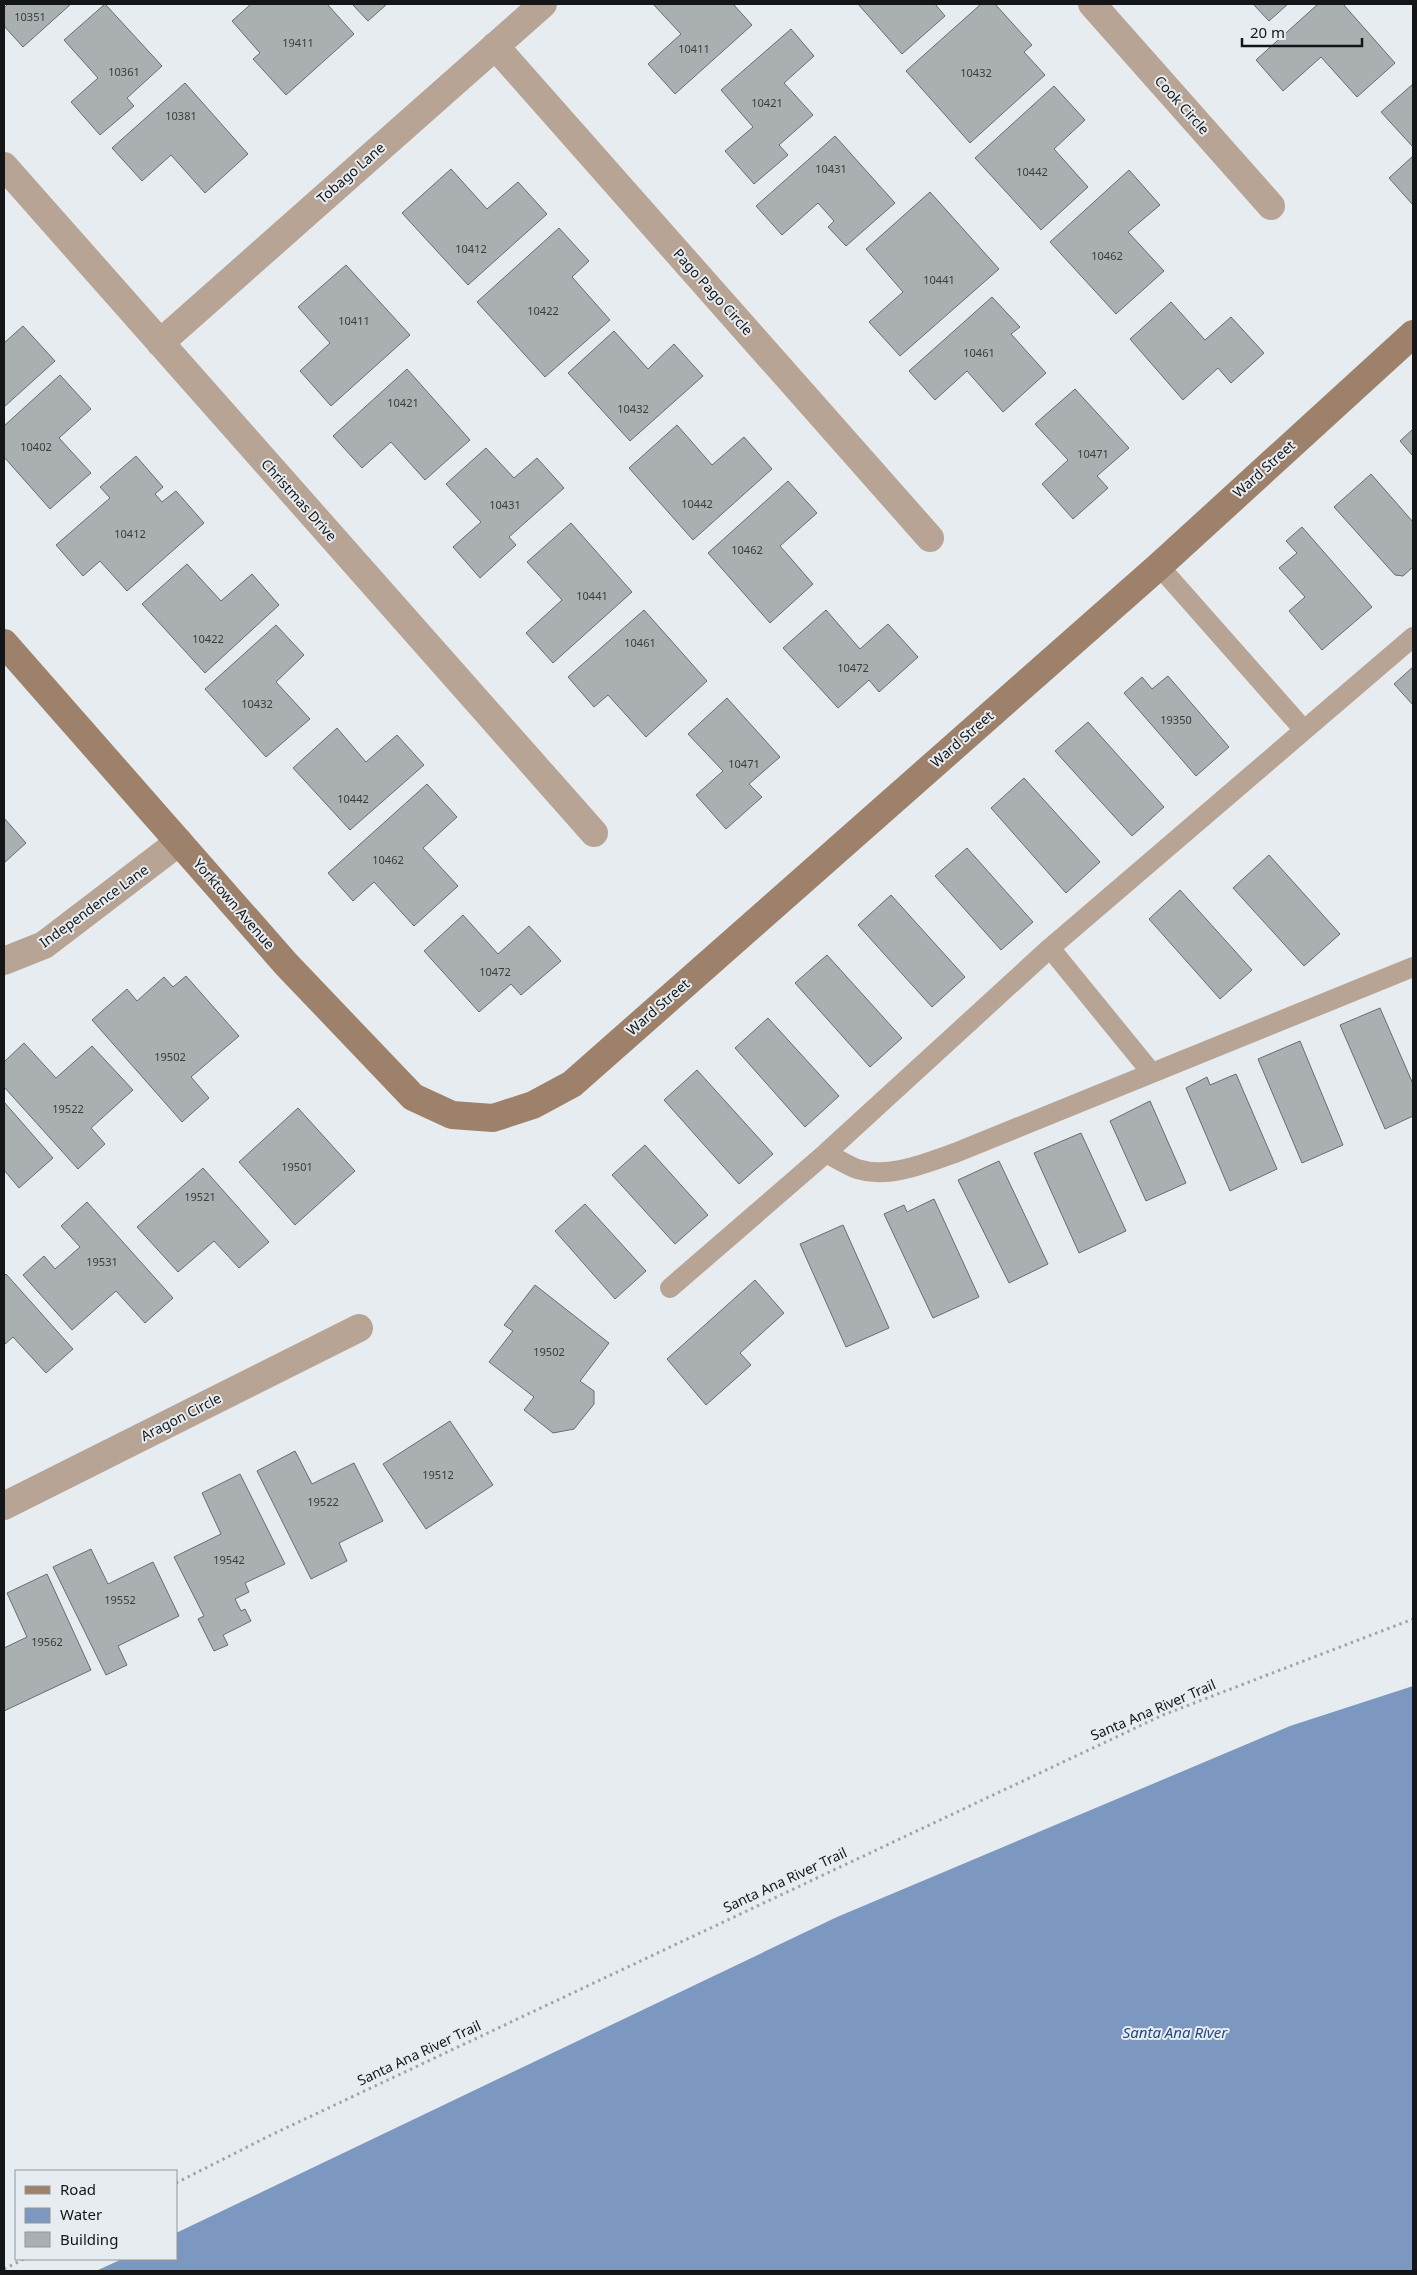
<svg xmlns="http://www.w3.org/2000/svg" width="1417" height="2275" font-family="'Noto Sans',sans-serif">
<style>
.water{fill:#7c98c1}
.building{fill:#aaafb2;stroke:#696d71}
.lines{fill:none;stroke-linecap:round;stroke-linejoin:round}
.path{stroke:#a2a5a8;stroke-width:3;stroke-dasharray:2.5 4;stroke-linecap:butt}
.lane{stroke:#b7a495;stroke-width:20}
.street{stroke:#b7a495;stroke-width:28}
.secondary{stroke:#9d816b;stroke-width:28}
.labels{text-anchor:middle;stroke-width:4;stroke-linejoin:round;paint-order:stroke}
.number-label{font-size:11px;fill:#3a3c3d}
.street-label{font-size:14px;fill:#141516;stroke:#e7ecf0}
.water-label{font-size:15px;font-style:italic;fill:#26497f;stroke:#e7ecf0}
</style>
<rect width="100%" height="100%" fill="#e7ecf0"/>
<path class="water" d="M 1413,1686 L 1413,2271 L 96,2271 L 122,2259 L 176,2259 L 176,2233 L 837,1917 L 1290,1726 Z"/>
<path class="building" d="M 8,4 L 71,4 L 23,47 L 4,26 L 4,8 Z
M 105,4 L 162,66 L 127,98 L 134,106 L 100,135 L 71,102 L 98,78 L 64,40 Z
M 251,4 L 327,4 L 354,34 L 286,95 L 253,59 L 260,53 L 232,21 Z
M 352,4 L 387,4 L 368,21 Z
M 653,4 L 733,4 L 752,25 L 675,94 L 648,64 L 681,34 Z
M 858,4 L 935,4 L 945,16 L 902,54 Z
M 981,4 L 995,4 L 1032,45 L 1024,52 L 1045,75 L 970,143 L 906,71 Z
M 1253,4 L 1288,4 L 1269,21 Z
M 1318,4 L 1343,4 L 1395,63 L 1357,97 L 1321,57 L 1283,91 L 1256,60 Z
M 791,29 L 814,56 L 784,83 L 813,115 L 779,145 L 788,155 L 754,184 L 725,151 L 753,127 L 721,90 Z
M 185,83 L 248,154 L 205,193 L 171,155 L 142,181 L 112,148 Z
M 1413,84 L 1413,147 L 1381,112 Z
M 1054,86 L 1085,120 L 1054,149 L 1088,187 L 1041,230 L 975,158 Z
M 835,136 L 895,203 L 846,246 L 828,227 L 834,221 L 818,203 L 782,235 L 756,206 Z
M 1413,156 L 1413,205 L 1389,178 Z
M 451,169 L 487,209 L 518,182 L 547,214 L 468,285 L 402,213 Z
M 1129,170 L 1160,205 L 1128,232 L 1164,271 L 1116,314 L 1050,242 Z
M 930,192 L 999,269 L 900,356 L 869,322 L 903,292 L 866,249 Z
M 559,228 L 589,261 L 572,277 L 610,320 L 545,377 L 477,302 Z
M 346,265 L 410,335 L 331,406 L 300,371 L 330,343 L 298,307 Z
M 992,297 L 1020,327 L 1011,334 L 1046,373 L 1003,412 L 967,371 L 935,400 L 909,371 Z
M 1171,302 L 1205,340 L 1231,317 L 1264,353 L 1231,383 L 1218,368 L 1183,400 L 1130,339 Z
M 23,326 L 55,361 L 4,407 L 4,343 Z
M 614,331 L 648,369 L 674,344 L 703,376 L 630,441 L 568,373 Z
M 407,369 L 470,440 L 425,480 L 391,442 L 362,468 L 333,436 Z
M 60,375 L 91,409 L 59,438 L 91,473 L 50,509 L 4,457 L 4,426 Z
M 1075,389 L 1129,448 L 1097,476 L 1108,488 L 1073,519 L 1042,484 L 1068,460 L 1035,424 Z
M 677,425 L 712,465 L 744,437 L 772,469 L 693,540 L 629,468 Z
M 1413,429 L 1413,456 L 1400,441 Z
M 486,448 L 514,478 L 537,458 L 564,488 L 509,537 L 516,545 L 480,578 L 453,547 L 481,522 L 446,484 Z
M 136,456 L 163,487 L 155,494 L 162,502 L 176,491 L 204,523 L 127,591 L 100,561 L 83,576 L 56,545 L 110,498 L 100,487 Z
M 1371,474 L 1413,522 L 1413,567 L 1403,576 L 1395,575 L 1334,507 Z
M 788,481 L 817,513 L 780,546 L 813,584 L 770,623 L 708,553 Z
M 571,523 L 632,592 L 553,663 L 526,633 L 562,600 L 527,562 Z
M 1302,527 L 1372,607 L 1322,650 L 1289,611 L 1305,597 L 1279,568 L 1297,553 L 1286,541 Z
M 187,564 L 221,601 L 252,574 L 279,605 L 205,673 L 142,604 Z
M 644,610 L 707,681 L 646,737 L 608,695 L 594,707 L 568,677 Z
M 826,610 L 860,649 L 888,624 L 918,657 L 879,692 L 869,680 L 838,708 L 783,648 Z
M 276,625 L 304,655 L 276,682 L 310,719 L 266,757 L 205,689 Z
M 1413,667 L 1413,705 L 1394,684 Z
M 1168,676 L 1229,747 L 1196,776 L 1124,693 L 1142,677 L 1152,689 Z
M 727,698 L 780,757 L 749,784 L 762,797 L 726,829 L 696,795 L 723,771 L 688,734 Z
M 1088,722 L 1164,807 L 1132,836 L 1055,751 Z
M 337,728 L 366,762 L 397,735 L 424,765 L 350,830 L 293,768 Z
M 1024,778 L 1100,862 L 1066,893 L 991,808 Z
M 427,784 L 457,817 L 423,848 L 458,886 L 414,926 L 374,882 L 353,901 L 328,873 Z
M 4,818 L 26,843 L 4,863 Z
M 967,848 L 1033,922 L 1001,950 L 935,876 Z
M 1269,855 L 1340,934 L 1304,966 L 1233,888 Z
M 1180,890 L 1252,970 L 1220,999 L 1149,919 Z
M 891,895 L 965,977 L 932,1007 L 858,925 Z
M 463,915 L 498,954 L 529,926 L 561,961 L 521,995 L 511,984 L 479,1012 L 424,951 Z
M 827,955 L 902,1038 L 870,1067 L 795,983 Z
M 186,976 L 239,1036 L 191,1077 L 209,1098 L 182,1122 L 92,1020 L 127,989 L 137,1001 L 164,977 L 173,987 Z
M 1380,1008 L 1413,1084 L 1413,1116 L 1385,1129 L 1340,1025 Z
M 768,1018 L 839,1096 L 805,1127 L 735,1048 Z
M 1300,1041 L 1343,1145 L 1302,1163 L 1258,1059 Z
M 24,1043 L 56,1078 L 92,1046 L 133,1090 L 91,1128 L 105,1144 L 78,1169 L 4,1087 L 4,1062 Z
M 697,1070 L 773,1154 L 739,1184 L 664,1100 Z
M 1236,1074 L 1277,1169 L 1230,1191 L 1186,1088 L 1207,1077 L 1210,1085 Z
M 1150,1101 L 1186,1183 L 1146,1201 L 1110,1121 Z
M 4,1102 L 53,1158 L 19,1188 L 4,1170 Z
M 298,1108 L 355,1171 L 295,1225 L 239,1162 Z
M 1081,1133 L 1126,1231 L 1079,1253 L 1034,1153 Z
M 645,1145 L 708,1215 L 675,1244 L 612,1175 Z
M 999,1161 L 1048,1264 L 1009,1283 L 958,1180 Z
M 203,1168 L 269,1242 L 239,1268 L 214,1241 L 178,1272 L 137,1227 Z
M 934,1199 L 979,1297 L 933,1318 L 884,1214 L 904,1205 L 907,1212 Z
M 87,1202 L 173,1298 L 145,1323 L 116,1291 L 72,1330 L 23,1275 L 44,1256 L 55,1269 L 80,1247 L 61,1226 Z
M 585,1204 L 646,1271 L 615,1299 L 555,1231 Z
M 843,1225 L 889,1328 L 846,1347 L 800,1244 Z
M 6,1274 L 73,1349 L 46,1373 L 13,1337 L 4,1345 L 4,1276 Z
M 755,1280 L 784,1313 L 740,1353 L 751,1365 L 706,1405 L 667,1359 Z
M 535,1285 L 609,1343 L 580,1381 L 594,1391 L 594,1404 L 574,1429 L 553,1433 L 524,1410 L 534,1397 L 489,1362 L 513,1331 L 504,1325 Z
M 450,1421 L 493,1485 L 426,1529 L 383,1464 Z
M 295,1451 L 312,1484 L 354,1463 L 383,1521 L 339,1543 L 347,1561 L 311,1579 L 257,1471 Z
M 240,1474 L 285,1564 L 245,1583 L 249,1592 L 235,1599 L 241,1611 L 245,1609 L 251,1621 L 223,1635 L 228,1645 L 214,1651 L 198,1619 L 204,1616 L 174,1557 L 221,1534 L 202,1493 Z
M 91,1549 L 108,1584 L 153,1562 L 179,1616 L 118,1646 L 127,1665 L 106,1675 L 53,1567 Z
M 47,1574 L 91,1670 L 4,1711 L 4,1648 L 27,1637 L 7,1593 Z"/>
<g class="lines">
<path class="path" d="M 176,2183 L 271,2135 L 1163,1715 L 1413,1619
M 4,2269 L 24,2259"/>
<path class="lane" d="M 1159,566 L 1304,730
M 1050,948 L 1151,1072
M 826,1153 C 836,1158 847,1165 857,1169 C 890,1179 925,1163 955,1153 L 1413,967
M 670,1288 L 826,1153 L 1050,948 L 1413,637"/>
<path class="street" d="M 1092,4 L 1271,206
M 495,46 L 930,538
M 4,166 L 594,833
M 160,343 L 543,4
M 4,961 L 44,945 L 179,842
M 4,1506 L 359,1328"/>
<path class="secondary" d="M 4,643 L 286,964 L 413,1097 L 452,1115 L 493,1118 L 533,1105 L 572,1084 L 1159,566 L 1413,334"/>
</g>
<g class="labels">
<g class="number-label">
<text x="30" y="21">10351</text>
<text x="298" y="47">19411</text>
<text x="694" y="53">10411</text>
<text x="124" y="76">10361</text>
<text x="976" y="77">10432</text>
<text x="767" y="107">10421</text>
<text x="181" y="120">10381</text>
<text x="831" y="173">10431</text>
<text x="1032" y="176">10442</text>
<text x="471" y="253">10412</text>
<text x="1107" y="260">10462</text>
<text x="939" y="284">10441</text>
<text x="543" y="315">10422</text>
<text x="354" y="325">10411</text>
<text x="979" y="357">10461</text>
<text x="403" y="407">10421</text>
<text x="633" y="413">10432</text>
<text x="36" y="451">10402</text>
<text x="1093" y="458">10471</text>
<text x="697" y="508">10442</text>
<text x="505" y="509">10431</text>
<text x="130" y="538">10412</text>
<text x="747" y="554">10462</text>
<text x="592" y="600">10441</text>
<text x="208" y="643">10422</text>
<text x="640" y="647">10461</text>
<text x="853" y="672">10472</text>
<text x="257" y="708">10432</text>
<text x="1176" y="724">19350</text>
<text x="744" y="768">10471</text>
<text x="353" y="803">10442</text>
<text x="388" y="864">10462</text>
<text x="495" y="976">10472</text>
<text x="170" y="1061">19502</text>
<text x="68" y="1113">19522</text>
<text x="297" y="1171">19501</text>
<text x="200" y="1201">19521</text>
<text x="102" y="1266">19531</text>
<text x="549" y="1356">19502</text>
<text x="438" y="1479">19512</text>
<text x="323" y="1506">19522</text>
<text x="229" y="1564">19542</text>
<text x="120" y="1604">19552</text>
<text x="47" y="1646">19562</text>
</g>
<g class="street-label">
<text transform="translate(1182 105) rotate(48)" y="5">Cook Circle</text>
<text transform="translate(351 173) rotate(-41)" y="5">Tobago Lane</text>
<text transform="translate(713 292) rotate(48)" y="5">Pago Pago Circle</text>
<text transform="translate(1264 469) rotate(-42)" y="5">Ward Street</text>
<text transform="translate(299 500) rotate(48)" y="5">Christmas Drive</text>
<text transform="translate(962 739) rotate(-41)" y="5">Ward Street</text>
<text transform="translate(234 904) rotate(49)" y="5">Yorktown Avenue</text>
<text transform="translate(94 906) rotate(-36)" y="5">Independence Lane</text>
<text transform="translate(658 1007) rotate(-41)" y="5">Ward Street</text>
<text transform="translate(181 1417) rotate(-27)" y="5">Aragon Circle</text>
<text transform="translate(1153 1710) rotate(-23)" y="5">Santa Ana River Trail</text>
<text transform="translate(785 1880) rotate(-25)" y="5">Santa Ana River Trail</text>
<text transform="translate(419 2053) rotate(-25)" y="5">Santa Ana River Trail</text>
</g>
<g class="water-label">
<text x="1175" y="2038">Santa Ana River</text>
</g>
</g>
<rect width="1417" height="2275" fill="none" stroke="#141516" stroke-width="10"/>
<rect x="15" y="2170" width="162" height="90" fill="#e7ecf0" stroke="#939699"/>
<rect x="25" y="2186" width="25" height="8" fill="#9d816b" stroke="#939699"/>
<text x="60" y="2195" font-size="15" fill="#141516">Road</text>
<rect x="25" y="2208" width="25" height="15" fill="#7c98c1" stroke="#939699"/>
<text x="60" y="2220" font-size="15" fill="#141516">Water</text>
<rect x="25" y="2232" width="25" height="15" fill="#aaafb2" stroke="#939699"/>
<text x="60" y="2245" font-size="15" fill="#141516">Building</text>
<path d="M1242 38v8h120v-8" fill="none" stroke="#141516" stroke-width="2.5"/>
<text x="1250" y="38" font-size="15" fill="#141516" stroke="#e7ecf0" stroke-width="4" paint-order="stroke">20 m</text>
</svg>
